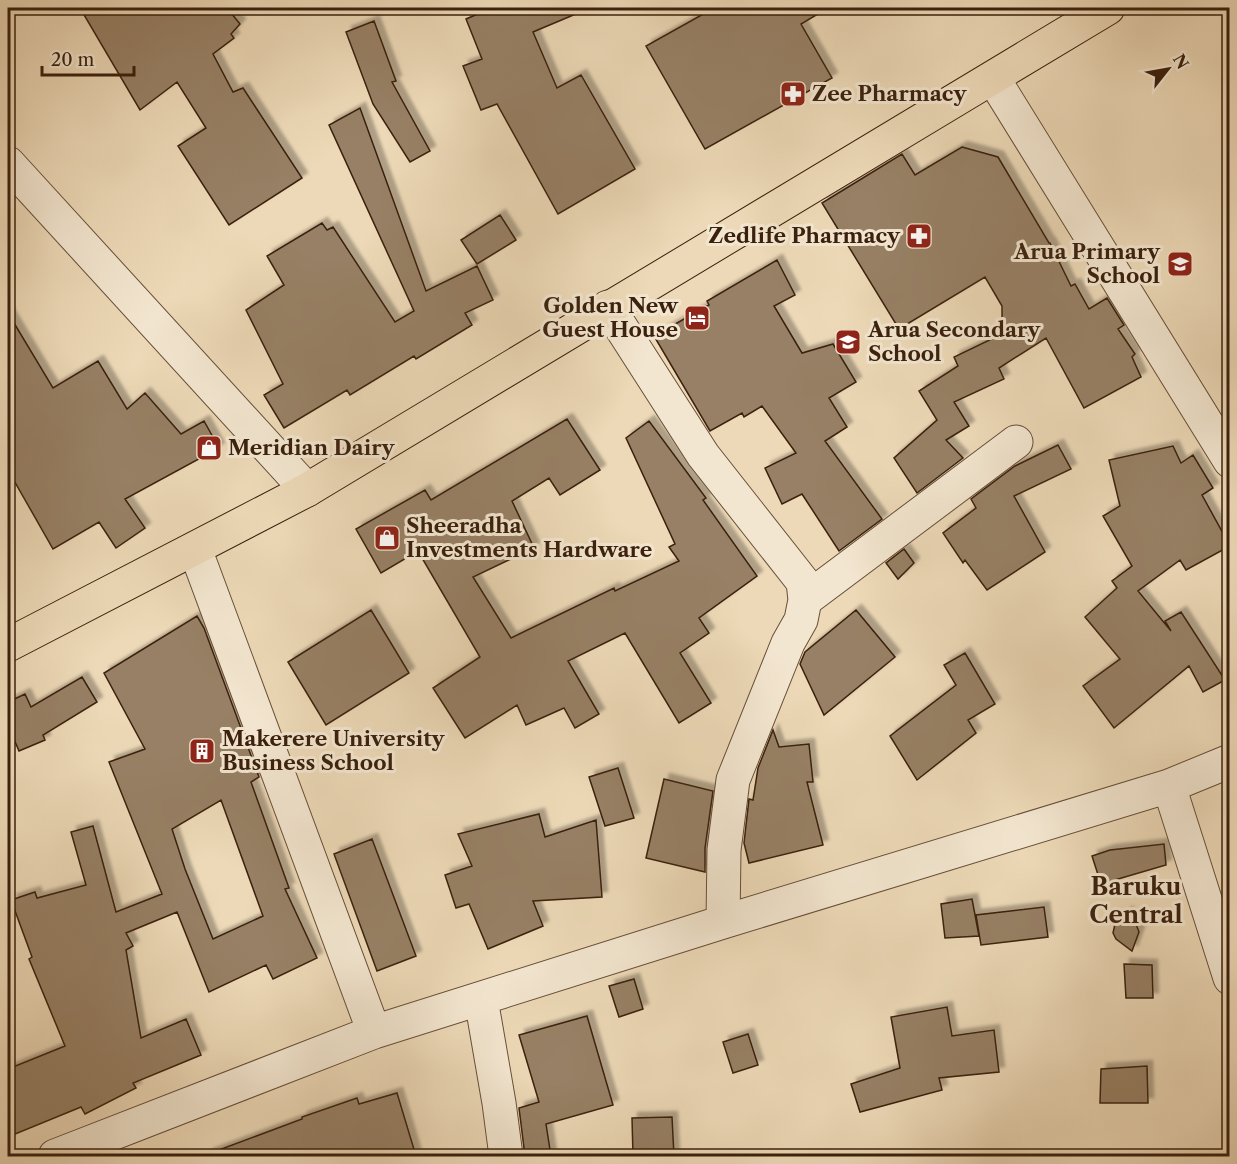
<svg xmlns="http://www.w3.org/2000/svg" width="1237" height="1164" font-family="'Libre Caslon Text',serif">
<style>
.building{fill:#978065;stroke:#3a200d;stroke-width:1.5;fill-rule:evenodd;filter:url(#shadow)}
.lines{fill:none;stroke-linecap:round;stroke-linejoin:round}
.street-casing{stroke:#674e38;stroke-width:35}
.primary-casing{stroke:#3a200d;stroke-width:35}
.street{stroke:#f3e6d0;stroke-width:33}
.primary{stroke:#edd9b7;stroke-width:33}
.labels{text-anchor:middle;stroke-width:6;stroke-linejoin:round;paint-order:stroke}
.poi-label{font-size:21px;font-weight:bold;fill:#3a200d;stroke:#f3e6d0;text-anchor:start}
.quarter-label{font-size:24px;font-weight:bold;fill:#3a200d;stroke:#f3e6d0}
</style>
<defs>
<filter id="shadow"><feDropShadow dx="5.5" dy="-5.5" stdDeviation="1.5" flood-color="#0004"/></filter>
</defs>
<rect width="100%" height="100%" fill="#edd9b7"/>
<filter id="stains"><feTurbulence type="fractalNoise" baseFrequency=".00333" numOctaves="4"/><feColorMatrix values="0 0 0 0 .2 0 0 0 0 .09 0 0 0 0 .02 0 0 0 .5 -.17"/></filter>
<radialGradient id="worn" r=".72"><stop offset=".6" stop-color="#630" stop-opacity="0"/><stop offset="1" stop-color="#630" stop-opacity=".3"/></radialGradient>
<path class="building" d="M 80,8 L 227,8 L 240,24 L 231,34 L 234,38 L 213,54 L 233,92 L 243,88 L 302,178 L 229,225 L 178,146 L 206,128 L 177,82 L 140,110 Z
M 478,8 L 590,8 L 533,32 L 557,88 L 581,75 L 635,169 L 558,214 L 497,104 L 481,110 L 463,66 L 482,59 L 466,19 L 480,13 Z
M 714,8 L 828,8 L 801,24 L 832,78 L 705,149 L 646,46 Z
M 374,21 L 396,81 L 392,82 L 430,151 L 410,162 L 373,104 L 346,32 Z
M 360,108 L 426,291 L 477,266 L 493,300 L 465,313 L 472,325 L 416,359 L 414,356 L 350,395 L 347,390 L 284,428 L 264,395 L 283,384 L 246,310 L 284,285 L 267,256 L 322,223 L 327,230 L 333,227 L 395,322 L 414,311 L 329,125 Z
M 962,147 L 998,157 L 1049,243 L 1050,243 L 1071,286 L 1075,284 L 1089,309 L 1107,298 L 1124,325 L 1118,329 L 1135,354 L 1132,357 L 1141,377 L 1084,408 L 1046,338 L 999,368 L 1004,379 L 954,402 L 969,426 L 946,440 L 963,458 L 917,493 L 894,458 L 937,420 L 919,391 L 958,366 L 954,357 L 1002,334 L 1002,306 L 985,277 L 899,329 L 822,203 L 902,154 L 915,175 Z
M 500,215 L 516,240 L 477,264 L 461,240 Z
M 777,260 L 795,295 L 774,306 L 802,353 L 833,344 L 856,382 L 829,398 L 847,427 L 825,441 L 882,519 L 839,551 L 802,494 L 782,504 L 765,468 L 796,453 L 762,406 L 744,417 L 742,413 L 710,431 L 654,336 L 709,305 L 707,301 Z
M 8,313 L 53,388 L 98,361 L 127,409 L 145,393 L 181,434 L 204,421 L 219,448 L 125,499 L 145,528 L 116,548 L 99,522 L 53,549 L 8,470 Z
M 567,419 L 600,470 L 560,495 L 549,478 L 512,501 L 534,548 L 473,577 L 511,638 L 614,588 L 615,591 L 679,561 L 669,547 L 675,544 L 626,438 L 649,421 L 706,498 L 703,500 L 757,576 L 699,618 L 709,633 L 680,653 L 711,703 L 679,723 L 625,633 L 568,661 L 599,714 L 575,728 L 564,708 L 526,725 L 517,705 L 465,738 L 433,688 L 480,657 L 418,551 L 381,573 L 356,529 L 425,490 L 431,500 Z
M 1058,445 L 1071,469 L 1014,496 L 1045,552 L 987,590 L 965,560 L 963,563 L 943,533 L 976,508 L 971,499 L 1015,466 Z
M 1173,446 L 1181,463 L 1193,455 L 1213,488 L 1202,495 L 1230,546 L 1186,570 L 1180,560 L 1138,591 L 1171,631 L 1165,621 L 1181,612 L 1225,680 L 1203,692 L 1189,666 L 1114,728 L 1083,686 L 1120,659 L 1085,617 L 1117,588 L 1112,581 L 1132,566 L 1103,516 L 1120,506 L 1109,460 Z
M 904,549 L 914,563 L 898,579 L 886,563 Z
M 371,610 L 409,673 L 326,725 L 288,662 Z
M 856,610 L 895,657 L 824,715 L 800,664 L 805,652 Z
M 197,616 L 204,628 L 259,777 L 251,782 L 289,888 L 285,889 L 317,958 L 273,979 L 266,965 L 209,992 L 177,912 L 126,933 L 133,946 L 126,950 L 141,1038 L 186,1019 L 201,1055 L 133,1083 L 136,1088 L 85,1114 L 81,1107 L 8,1137 L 8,1069 L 65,1046 L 29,959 L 32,957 L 11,900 L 35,892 L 37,898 L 86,885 L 71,832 L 93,826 L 116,912 L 162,894 L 109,762 L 145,749 L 104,673 ZM 221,800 L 263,916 L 213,939 L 185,869 L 172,829 Z
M 965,653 L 995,704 L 968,720 L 976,733 L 917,780 L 890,736 L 956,685 L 944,665 Z
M 82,677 L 97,702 L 43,735 L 45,740 L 19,751 L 8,725 L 8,702 L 25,694 L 31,707 Z
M 773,730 L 779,747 L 809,744 L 813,782 L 807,782 L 823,845 L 749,863 L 744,843 L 749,799 L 753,800 L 758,768 Z
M 618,768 L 634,818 L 605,826 L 589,777 Z
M 664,779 L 713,791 L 705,848 L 705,872 L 646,858 Z
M 539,814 L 545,837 L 596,820 L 602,897 L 533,901 L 543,926 L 488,949 L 469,904 L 456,908 L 445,875 L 472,866 L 458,834 Z
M 372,839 L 416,956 L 377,971 L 334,854 Z
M 1164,844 L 1166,865 L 1101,884 L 1092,856 L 1110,850 Z
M 972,899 L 979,936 L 945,938 L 941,904 Z
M 1044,907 L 1048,937 L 981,945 L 976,915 Z
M 1127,912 L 1136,924 L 1139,932 L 1132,951 L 1116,939 L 1113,933 L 1115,924 Z
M 1124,964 L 1152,965 L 1153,998 L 1126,998 Z
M 634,979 L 643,1009 L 619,1017 L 609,986 Z
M 947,1007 L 952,1036 L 994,1030 L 999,1072 L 939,1078 L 942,1090 L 860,1112 L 851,1084 L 900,1068 L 891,1017 Z
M 587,1016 L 613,1105 L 546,1124 L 551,1156 L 525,1156 L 519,1108 L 539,1102 L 519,1035 Z
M 748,1034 L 758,1065 L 733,1073 L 723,1042 Z
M 1147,1066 L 1148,1103 L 1100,1103 L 1101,1069 Z
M 397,1093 L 416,1156 L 208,1156 L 208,1154 L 302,1119 L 302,1117 L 357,1098 L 359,1104 Z
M 672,1117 L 674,1156 L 633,1156 L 632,1118 Z"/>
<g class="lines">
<g class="street-casing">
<path id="street" d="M 993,78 L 1230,461
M 8,163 L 307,490
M 608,307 L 703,455 L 803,582 L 805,600 L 801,620 L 788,643 L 733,780 L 724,850 L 723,922
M 195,549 L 374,1032
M 805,600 L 1016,442
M 1169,786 L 1230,978
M 481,999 L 499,1103 L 506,1156
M 55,1156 L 374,1032 L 723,922 L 1169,786 L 1230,761"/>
</g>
<g class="primary-casing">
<path id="primary" d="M 8,645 L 307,490 L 1108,8"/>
</g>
<use href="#street" class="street"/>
<use href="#primary" class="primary"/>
</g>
<defs>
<g id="pharmacy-square" transform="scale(1.35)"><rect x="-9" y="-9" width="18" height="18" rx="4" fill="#8f2418" stroke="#f3e6d0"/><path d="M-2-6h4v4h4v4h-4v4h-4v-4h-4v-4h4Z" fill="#fff"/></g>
<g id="school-square" transform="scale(1.35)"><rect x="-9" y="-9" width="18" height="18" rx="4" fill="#8f2418" stroke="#f3e6d0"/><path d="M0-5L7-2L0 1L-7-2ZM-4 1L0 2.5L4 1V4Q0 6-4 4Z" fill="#fff"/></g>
<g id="hotel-square" transform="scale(1.35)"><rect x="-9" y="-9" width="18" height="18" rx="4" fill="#8f2418" stroke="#f3e6d0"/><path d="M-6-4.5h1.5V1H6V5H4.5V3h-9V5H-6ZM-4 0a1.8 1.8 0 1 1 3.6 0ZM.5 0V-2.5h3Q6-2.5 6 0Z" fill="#fff"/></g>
<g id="shop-square" transform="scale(1.35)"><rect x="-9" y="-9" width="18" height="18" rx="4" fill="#8f2418" stroke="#f3e6d0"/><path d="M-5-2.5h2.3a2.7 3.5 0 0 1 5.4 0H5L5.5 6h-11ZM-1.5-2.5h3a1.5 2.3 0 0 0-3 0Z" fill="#fff"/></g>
<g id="building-square" transform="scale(1.35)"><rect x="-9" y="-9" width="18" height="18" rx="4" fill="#8f2418" stroke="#f3e6d0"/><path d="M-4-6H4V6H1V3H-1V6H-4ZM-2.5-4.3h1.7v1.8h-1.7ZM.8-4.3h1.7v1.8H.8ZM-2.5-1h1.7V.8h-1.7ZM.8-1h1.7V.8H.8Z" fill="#fff"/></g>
</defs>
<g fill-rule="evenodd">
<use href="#pharmacy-square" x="793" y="94"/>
<use href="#pharmacy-square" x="919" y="236"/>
<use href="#school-square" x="1180" y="264"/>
<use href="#hotel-square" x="697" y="318"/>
<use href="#school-square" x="848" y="342"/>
<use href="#shop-square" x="209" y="448"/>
<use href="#shop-square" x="387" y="538"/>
<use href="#building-square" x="202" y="751"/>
</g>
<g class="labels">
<g class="poi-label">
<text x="812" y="101">Zee Pharmacy</text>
<text x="900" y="243" text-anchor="end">Zedlife Pharmacy</text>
<text x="1160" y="259" text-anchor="end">Arua Primary<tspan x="1160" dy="24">School</tspan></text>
<text x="678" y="313" text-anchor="end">Golden New<tspan x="678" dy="24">Guest House</tspan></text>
<text x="868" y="337">Arua Secondary<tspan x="868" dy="24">School</tspan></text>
<text x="228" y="455">Meridian Dairy</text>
<text x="406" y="533">Sheeradha<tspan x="406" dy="24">Investments Hardware</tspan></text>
<text x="222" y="746">Makerere University<tspan x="222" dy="24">Business School</tspan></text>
</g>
<g class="quarter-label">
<text x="1136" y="895">Baruku<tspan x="1136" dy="28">Central</tspan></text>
</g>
</g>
<rect width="1237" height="1164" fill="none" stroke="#edd9b7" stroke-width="30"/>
<rect x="9" y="9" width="1219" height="1146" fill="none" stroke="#3a200d" stroke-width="3"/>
<rect x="15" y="15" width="1207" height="1134" fill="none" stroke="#3a200d" stroke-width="1.5"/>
<g transform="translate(1168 69) rotate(59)" stroke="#f3e6d0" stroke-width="4.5" paint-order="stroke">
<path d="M0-4.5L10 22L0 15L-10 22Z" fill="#3a200d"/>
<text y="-9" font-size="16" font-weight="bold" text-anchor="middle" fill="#3a200d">N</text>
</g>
<path d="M42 66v9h92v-9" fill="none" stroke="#3a200d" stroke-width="3"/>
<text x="51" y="66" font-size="18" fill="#3a200d" stroke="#f3e6d0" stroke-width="4.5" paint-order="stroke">20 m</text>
<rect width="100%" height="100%" filter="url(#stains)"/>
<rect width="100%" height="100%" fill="url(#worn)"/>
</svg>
